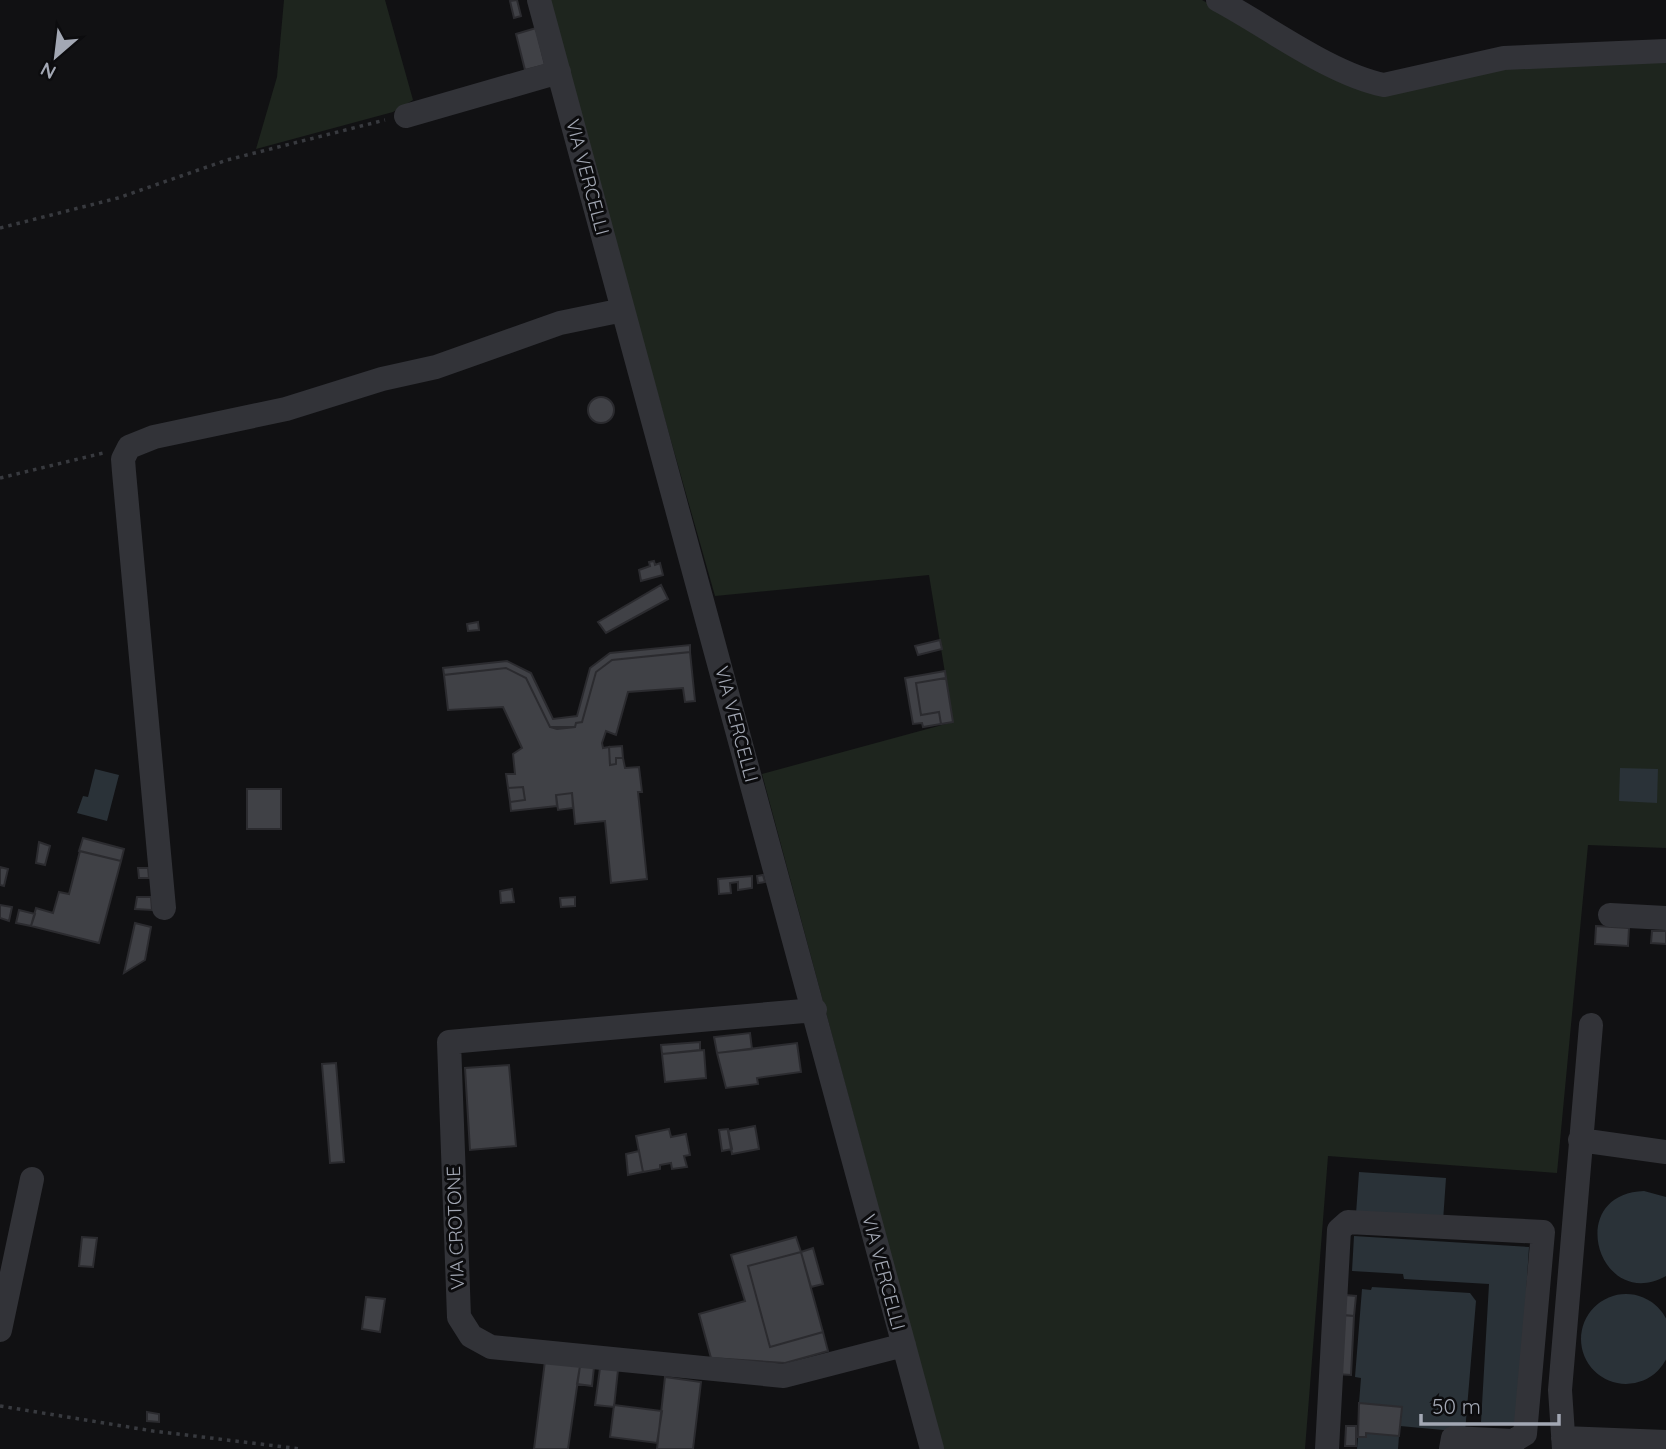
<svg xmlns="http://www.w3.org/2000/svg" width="1666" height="1449" font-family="Quicksand,sans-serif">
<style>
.green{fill:#1e251e}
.water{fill:#2a3238}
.building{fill:#404146;stroke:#2b2b2f;stroke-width:2}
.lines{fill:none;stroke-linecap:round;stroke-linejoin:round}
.path{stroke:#383a3f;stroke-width:3.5;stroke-dasharray:3.5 5;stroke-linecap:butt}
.minor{stroke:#323338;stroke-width:24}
.labels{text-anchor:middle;stroke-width:6;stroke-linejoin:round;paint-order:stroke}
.street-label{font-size:19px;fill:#a3a8b4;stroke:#0c0c0e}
</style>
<rect width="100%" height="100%" fill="#111113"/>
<path class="green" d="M 284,0 L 385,0 L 413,100 L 393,112 L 256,149 L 277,77 Z
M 546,0 L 1202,0 L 1371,93 L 1495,68 L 1666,57 L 1666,848 L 1588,845 L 1557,1173 L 1328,1156 L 1305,1449 L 943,1449 L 762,774 L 953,722 L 929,575 L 715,596 Z"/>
<path class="water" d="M 1620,768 L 1658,769 L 1657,803 L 1619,801 Z
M 95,769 L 119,775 L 107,821 L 77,813 L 83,796 L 88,797 Z
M 1359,1172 L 1446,1178 L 1443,1221 L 1356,1214 Z
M 1644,1191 L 1666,1197 L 1666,1276 C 1599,1313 1563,1194 1644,1191 Z
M 1354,1236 L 1529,1247 L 1518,1424 L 1481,1422 L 1489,1284 L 1404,1279 L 1403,1274 L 1352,1271 Z
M 1372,1287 L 1470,1293 L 1476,1301 L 1465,1432 L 1400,1426 L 1402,1407 L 1359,1403 L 1361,1378 L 1355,1377 L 1362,1289 L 1371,1290 Z
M1581 1339a45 45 0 1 1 90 0a45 45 0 1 1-90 0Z
M 1366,1433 L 1399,1436 L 1398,1449 L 1357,1449 L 1358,1437 L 1365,1437 Z"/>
<path class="building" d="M 517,0 L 521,16 L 514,18 L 510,1 Z
M 536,28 L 545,65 L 525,70 L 516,34 Z
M588 410a13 13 0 1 1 26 0a13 13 0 1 1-26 0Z
M 654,561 L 655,565 L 660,563 L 663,575 L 641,581 L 639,570 L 650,566 L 649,562 Z
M 661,585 L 668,599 L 606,633 L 598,622 Z
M 478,622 L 479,630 L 468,631 L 467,624 Z
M 940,640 L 942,649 L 918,655 L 915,646 Z
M 690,645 L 690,652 L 612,660 L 596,672 L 582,722 L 576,723 L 575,727 L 557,729 L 550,727 L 526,678 L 506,668 L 444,675 L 443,668 L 507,661 L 531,673 L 553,719 L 577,716 L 590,668 L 610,653 Z
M 690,652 L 695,701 L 685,702 L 683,688 L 628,692 L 616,735 L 606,731 L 602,743 L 603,748 L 609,747 L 610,765 L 616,764 L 616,758 L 623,758 L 625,768 L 639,767 L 642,792 L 638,792 L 647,879 L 611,883 L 605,821 L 575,824 L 572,793 L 556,795 L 557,806 L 511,811 L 510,802 L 525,800 L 523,787 L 508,788 L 506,774 L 515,774 L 513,754 L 522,748 L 503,707 L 448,710 L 444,675 L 506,668 L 526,678 L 550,727 L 575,727 L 576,723 L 582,722 L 596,672 L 612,660 Z
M 945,671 L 946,678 L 916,683 L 921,715 L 939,712 L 941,724 L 923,727 L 922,723 L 913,724 L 905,678 Z
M 946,678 L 953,722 L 941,724 L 939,712 L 921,715 L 916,683 Z
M 622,746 L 623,758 L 616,758 L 616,764 L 610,765 L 609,747 Z
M 523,787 L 525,800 L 510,802 L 508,788 Z
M 247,789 L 281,789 L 281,829 L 247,829 Z
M 572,793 L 573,808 L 558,810 L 556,795 Z
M 83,838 L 124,849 L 121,861 L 79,851 Z
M 39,842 L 50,846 L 45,865 L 36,863 Z
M 80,851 L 121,861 L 99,943 L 31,926 L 36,908 L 53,913 L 59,892 L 69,894 Z
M 0,867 L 8,869 L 4,886 L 0,885 Z
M 138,868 L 148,868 L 149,878 L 139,878 Z
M 763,875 L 765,882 L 758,883 L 757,876 Z
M 752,876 L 752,888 L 738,890 L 738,882 L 730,883 L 731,893 L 719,894 L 718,879 Z
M 512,889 L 514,902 L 501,903 L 500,891 Z
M 137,897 L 151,897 L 152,910 L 135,909 Z
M 575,897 L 575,906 L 561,907 L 560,898 Z
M 0,905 L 12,907 L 9,921 L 0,918 Z
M 19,910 L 35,914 L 31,926 L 16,923 Z
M 135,923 L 151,927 L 145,960 L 124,973 Z
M 1596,926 L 1629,928 L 1628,946 L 1595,944 Z
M 1652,931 L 1666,931 L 1666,944 L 1651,943 Z
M 750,1033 L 752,1049 L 717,1053 L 714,1037 Z
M 700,1042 L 700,1050 L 662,1054 L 661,1045 Z
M 797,1043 L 801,1072 L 757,1078 L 758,1084 L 726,1088 L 717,1053 Z
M 704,1050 L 706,1078 L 665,1082 L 662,1054 Z
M 336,1063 L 344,1162 L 330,1163 L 322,1064 Z
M 509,1065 L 516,1146 L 470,1150 L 465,1068 Z
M 755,1126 L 759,1149 L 732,1154 L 728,1131 Z
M 669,1129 L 671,1137 L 686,1134 L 690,1155 L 684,1156 L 687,1167 L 672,1169 L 671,1163 L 660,1165 L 660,1169 L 643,1172 L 636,1136 Z
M 728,1129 L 732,1149 L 722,1151 L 719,1130 Z
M 639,1151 L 643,1172 L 628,1175 L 626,1154 Z
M 82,1237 L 97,1238 L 93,1267 L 79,1266 Z
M 796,1237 L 801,1252 L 748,1266 L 770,1347 L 823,1332 L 828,1351 L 785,1363 L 711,1358 L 699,1314 L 745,1301 L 731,1255 Z
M 813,1248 L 823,1284 L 811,1287 L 801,1252 Z
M 801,1252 L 823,1332 L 770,1347 L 748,1266 Z
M 1345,1295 L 1356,1296 L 1354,1316 L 1344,1315 Z
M 366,1297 L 385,1299 L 380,1332 L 362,1329 Z
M 1340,1315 L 1354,1316 L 1351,1375 L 1336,1374 Z
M 545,1361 L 580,1366 L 568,1449 L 534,1449 Z
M 580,1366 L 594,1367 L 592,1386 L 577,1384 Z
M 600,1368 L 618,1370 L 614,1407 L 595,1405 Z
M 665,1377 L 701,1382 L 693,1449 L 657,1449 Z
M 1359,1403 L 1402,1407 L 1399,1436 L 1366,1433 L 1366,1437 L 1358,1437 Z
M 614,1405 L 662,1411 L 657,1443 L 610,1437 Z
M 147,1412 L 159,1414 L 159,1422 L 147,1421 Z
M 1346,1426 L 1356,1426 L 1356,1446 L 1345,1446 Z"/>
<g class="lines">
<path class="path" d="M 0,228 L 118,198 L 227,160 L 385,120
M 0,478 L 103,453
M 0,1406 L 153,1431 L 301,1449"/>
<path class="minor" d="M 539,0 L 932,1449
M 1218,0 C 1267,26 1330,74 1384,85 L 1504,58 L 1666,51
M 406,116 L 559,72
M 164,908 L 124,472 L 123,459 L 129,447 L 154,437 L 286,409 L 382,379 L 436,367 L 560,323 L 623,310
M 1610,915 L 1666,918
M 815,1010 L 449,1042 L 459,1317 L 471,1336 L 491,1347 L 784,1376 L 904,1345
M 1580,1140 L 1666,1152
M 0,1330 L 32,1179
M 1563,1438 L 1666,1442
M 1327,1449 L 1339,1230 L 1348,1222 L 1543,1232 L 1525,1434 L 1513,1441 L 1512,1449
M 1451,1449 L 1453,1438 L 1513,1441
M 1564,1449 L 1560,1390 L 1591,1025"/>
</g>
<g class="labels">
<g class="street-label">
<text transform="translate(588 177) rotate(75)" y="7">VIA VERCELLI</text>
<text transform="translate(737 724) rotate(75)" y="7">VIA VERCELLI</text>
<text transform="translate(455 1228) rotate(-92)" y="7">VIA CROTONE</text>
<text transform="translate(884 1272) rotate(75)" y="7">VIA VERCELLI</text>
</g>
</g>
<g transform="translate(56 56) rotate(208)" stroke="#0c0c0e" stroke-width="5" paint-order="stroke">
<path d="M0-5L12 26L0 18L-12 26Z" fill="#a3a8b4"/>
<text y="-10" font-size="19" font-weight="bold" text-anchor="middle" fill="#a3a8b4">N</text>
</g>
<path d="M1421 1414v10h138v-10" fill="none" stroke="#a3a8b4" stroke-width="3.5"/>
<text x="1432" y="1414" font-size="21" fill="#a3a8b4" stroke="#0c0c0e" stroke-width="5" paint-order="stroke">50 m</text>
</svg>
